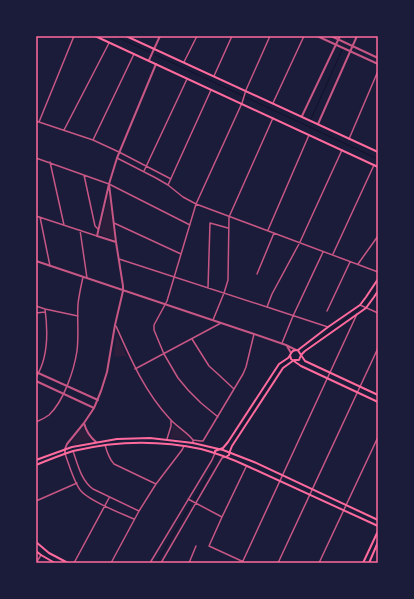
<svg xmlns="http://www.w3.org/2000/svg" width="414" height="599" font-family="Arial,sans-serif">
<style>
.green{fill:#2a1e3b}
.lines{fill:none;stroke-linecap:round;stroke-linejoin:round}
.stream{stroke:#12122b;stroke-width:1}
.minor{stroke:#c65784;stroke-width:1.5}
.tertiary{stroke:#c65784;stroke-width:2}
.secondary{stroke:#ff6b9d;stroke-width:2}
.neatline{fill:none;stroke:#ff6b9d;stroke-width:1.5}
</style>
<rect width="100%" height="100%" fill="#1b1b3a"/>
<path class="green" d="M 109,193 L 115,240 L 99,234 Z
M 116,336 L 117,336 L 127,357 L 123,356 L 115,357 L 114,355 Z
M 173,426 L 175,426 L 188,437 L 188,440 L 170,438 Z
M 82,428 L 84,429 L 90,438 L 89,441 L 74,445 L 72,442 L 72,441 Z"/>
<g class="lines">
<path class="stream" d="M 115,36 L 378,159
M 347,40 L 349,36
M 311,119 L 342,50
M 364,305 L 378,284
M 304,350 L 360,308
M 234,439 L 280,367 L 289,360
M 194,500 L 213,467
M 157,562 L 191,504"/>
<path class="minor" d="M 184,62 L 197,36
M 214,76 L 232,36
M 273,103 L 304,36
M 36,121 L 93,140 L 119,152 L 171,179
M 39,122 L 74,36
M 64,130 L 109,43
M 349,139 L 378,71
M 93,140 L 134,54
M 36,158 L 109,184 L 190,225
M 117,158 L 156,178 L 168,185 L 183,197 L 196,204 L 378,272
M 50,162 L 64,225
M 144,171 L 187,79
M 84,175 L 95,226 L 98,229
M 168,185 L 211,90
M 36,216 L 97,236
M 40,217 L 50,266
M 114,223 L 181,254
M 80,230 L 87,278
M 268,230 L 309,135
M 333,254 L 374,165
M 119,259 L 267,307 L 328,327
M 358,264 L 378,236
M 257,274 L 274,233
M 208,288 L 210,223 L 228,228
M 360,305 L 378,313
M 36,306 L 45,309 L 78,316
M 267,307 L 272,294 L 300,242 L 342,150
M 327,311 L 350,262
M 36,313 L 45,312
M 213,320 L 224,293 L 228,280 L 229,217 L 273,118
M 116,326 C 131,360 145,392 170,419 C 177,427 187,432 193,440 L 193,442
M 192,339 L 209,366 L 219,375 L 234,389
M 282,343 L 293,316 L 323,252
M 135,369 L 221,323
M 36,377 C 49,357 48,331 45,309
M 218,417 L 201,403 L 188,390 L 178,378 L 164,354 L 154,330 L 154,325 L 167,301 L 196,204 L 242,103 L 246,90 L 270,36
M 36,422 C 41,420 45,418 49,415 C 64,401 74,370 77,351 C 79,335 77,320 78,304 C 79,295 81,286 83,277
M 167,439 L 171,426 L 171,420
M 193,440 L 201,441 L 203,441 L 243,374 L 246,367 L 254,334
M 105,445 C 107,452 109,459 114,464 L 156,484
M 73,451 C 78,465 81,480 93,489 L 139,511
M 65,454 C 69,464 74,483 81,491 C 91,502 120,513 134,519
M 246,467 L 222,517 L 209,546 L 246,563
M 188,499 L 222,517
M 36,501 L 77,483
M 36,563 L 41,555
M 74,563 L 109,498
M 111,563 L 139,511 L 156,484 L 182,450 L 184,446
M 150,563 L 212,460 L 215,453
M 161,563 L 222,458 L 225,457
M 189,563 L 196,546
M 242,563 L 357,314
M 278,563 L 378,348
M 319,563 L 378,437"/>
<path class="tertiary" d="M 317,36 L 378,64
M 331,36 L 378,58
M 149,60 L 160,36
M 302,116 L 340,36
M 318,124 L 357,36
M 116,242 L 97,236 L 109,184 L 117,158 L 156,64
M 36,261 L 254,334 L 286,345 L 296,350
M 287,346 L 291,353
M 36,372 L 98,400
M 36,381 L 94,408
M 84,423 C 86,431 89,436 96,442
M 65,454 L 65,449 L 67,444 L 84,423 L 94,408 L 101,391 L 107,372 L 115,325 L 123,291 L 123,286 L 116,242 L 109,184"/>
<path class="secondary" d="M 95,36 L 378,167
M 126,36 L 378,152
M 298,350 L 299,352 L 305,361 L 378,395
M 290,355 L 291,359 L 301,366 L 378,402
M 215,453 L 215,451 L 223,448 L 228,442 L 279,364 C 282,362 285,360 288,358 C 292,354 290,350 298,350 L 328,327 L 360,305 L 366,297 L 378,279
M 226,457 L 229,455 L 230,451 L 232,446 L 283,368 L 294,360 L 299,360 L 301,355 L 305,351 L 366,308 L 374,297 L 378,291
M 36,460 L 72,447 L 117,439 L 150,438 L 193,443 L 223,450 L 254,462 L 378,520
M 36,465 C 48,460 61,455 73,451 C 114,441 159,440 201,449 C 216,453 232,459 247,466 L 378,526
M 36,542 L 49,553 L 68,563
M 36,551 L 41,555 L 55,563
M 363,563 L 378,531
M 369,563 L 378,542"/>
</g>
<rect width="414" height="599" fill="none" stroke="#1b1b3a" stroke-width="74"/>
<rect x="37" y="37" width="340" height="525" class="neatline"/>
</svg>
